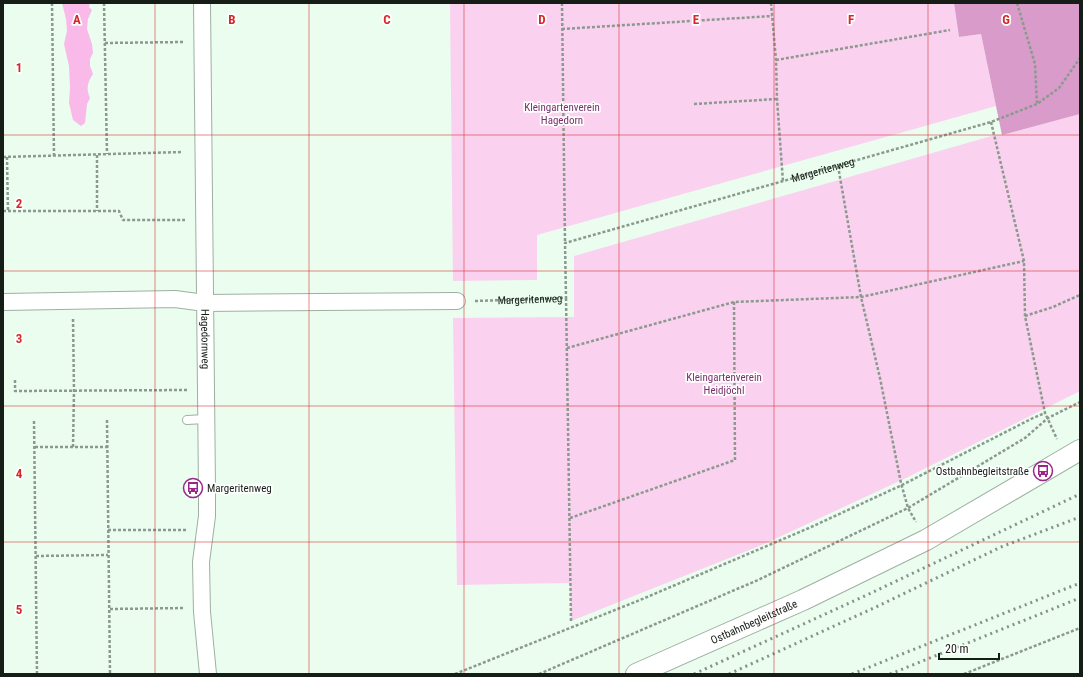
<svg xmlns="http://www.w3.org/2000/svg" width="1083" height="677" font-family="'Roboto Condensed',sans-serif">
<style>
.green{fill:#fbd1f0}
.forest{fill:#d99cca}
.water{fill:#f9baea}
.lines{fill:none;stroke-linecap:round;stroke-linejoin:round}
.service-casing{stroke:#9eb0a2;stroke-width:10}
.minor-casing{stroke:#9eb0a2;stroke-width:18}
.tertiary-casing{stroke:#9eb0a2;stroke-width:22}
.path{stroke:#8b998e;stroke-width:2.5;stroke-dasharray:3 2;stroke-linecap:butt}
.service{stroke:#fff;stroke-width:8}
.minor{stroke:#fff;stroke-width:16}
.tertiary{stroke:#fff;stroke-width:20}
.rail{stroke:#859288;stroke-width:3;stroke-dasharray:2 4;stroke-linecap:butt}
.grid{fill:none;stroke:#d62828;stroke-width:1;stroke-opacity:0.55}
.labels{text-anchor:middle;stroke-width:3.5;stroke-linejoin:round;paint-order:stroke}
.park-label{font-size:11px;fill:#77306a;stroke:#fff}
.street-label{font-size:11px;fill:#161d17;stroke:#fff}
.poi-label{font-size:11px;fill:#161d17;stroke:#fff;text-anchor:end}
.grid-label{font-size:13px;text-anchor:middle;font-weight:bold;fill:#d62828;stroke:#fff;stroke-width:3.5;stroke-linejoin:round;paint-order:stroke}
</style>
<rect width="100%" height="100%" fill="#eafdef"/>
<path class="green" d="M 450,3 L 954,3 L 959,37 L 981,34 L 996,106 L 537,235 L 537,280 L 453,281 Z
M 1080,114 L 1080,391 L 906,478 L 762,545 L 571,621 L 570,583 L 457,585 L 453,318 L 574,317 L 574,256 L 995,135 L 1002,135 Z"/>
<path class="forest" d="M 954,3 L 1080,3 L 1080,114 L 1002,135 L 981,34 L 959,37 Z"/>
<path class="water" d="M 62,3 L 90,3 L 89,7 L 92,10 L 88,19 L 87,29 L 92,44 L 93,53 L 90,59 L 90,66 L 93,74 C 87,83 86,89 90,98 L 87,104 L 85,123 L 81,126 L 73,120 L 69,103 L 70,88 L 69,66 L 64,44 L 67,31 L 66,19 Z"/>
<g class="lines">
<g class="service-casing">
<path id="service" d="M 187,420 L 206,419"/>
</g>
<g class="minor-casing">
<g id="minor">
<path id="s2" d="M 202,3 L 207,488 L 207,516 L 201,562 L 202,612 L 208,674"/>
<path d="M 3,302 L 175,299 L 205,303 L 457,301"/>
</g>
</g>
<g class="tertiary-casing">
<g id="tertiary">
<path id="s3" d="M 636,674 L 803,600 L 926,540 L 1080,450"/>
</g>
</g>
<g class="path">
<path d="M 52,3 L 54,156"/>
<path d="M 104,3 L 107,154"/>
<path d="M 562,3 L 565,243"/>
<path d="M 771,3 L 776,60 L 777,99 L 783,182"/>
<path d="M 1017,3 L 1035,64 L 1037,104"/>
<path d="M 562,29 L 772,16"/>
<path d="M 105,43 L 184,42"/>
<path d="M 776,60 L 950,30"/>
<path d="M 694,104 L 777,99"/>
<path d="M 991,122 L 1024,261 L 1025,316 L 1045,413 L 1057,439"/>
<path d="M 97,155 L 97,211"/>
<path d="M 3,157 L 183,152"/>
<path d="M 7,157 L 8,211"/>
<path d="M 838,166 L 861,297 L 880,378 L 901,483 L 908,508 L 916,522"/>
<path d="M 3,211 L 119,211 L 123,220 L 185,220"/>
<path d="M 566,298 L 571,621"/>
<path id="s1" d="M 475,301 L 566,298 L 565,243 L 991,122 L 1037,104 L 1059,88 L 1080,58"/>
<path d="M 1025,316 L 1053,307 L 1080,295"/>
<path d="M 567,348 L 734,302 L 861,297 L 1024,261"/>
<path d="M 15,380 L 15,391 L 188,390"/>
<path d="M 107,420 L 110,674"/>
<path d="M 34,421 L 37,674"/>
<path d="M 35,447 L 108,447"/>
<path d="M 73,447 L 74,391 L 73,318"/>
<path d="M 570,518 L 735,460 L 734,302"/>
<path d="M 108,530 L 187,530"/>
<path d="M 36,556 L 108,555"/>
<path d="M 110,609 L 185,608"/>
<path d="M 455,674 L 640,600 L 809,528 L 902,485 L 1033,418 L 1045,413"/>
<path d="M 539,674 L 758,580 L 908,508 L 1025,438 L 1048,418 L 1080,402"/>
<path d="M 964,674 L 1080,628"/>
</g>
<use href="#service" class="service"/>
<use href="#minor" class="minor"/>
<use href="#tertiary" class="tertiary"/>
<path class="rail" d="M 694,674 L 869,594 L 1080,494
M 729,674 L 876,607 L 1001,547 L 1080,517
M 852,674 L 1080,583
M 890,674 L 1080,598"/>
</g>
<path class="grid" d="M 155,3 L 155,674M 309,3 L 309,674M 464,3 L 464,674M 619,3 L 619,674M 774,3 L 774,674M 928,3 L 928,674M 3,135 L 1080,135M 3,271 L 1080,271M 3,406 L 1080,406M 3,542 L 1080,542"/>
<defs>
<g id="bus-ring" transform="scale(1)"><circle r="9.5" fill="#fff" stroke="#982786" stroke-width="1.5"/><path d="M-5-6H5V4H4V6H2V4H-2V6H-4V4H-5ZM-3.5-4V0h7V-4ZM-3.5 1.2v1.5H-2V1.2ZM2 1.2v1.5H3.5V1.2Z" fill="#982786"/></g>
</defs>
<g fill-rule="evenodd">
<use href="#bus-ring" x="1043" y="471"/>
<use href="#bus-ring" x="193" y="488"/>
</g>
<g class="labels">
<g class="park-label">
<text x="562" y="111">Kleingartenverein<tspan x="562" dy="13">Hagedorn</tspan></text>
<text x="724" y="381">Kleingartenverein<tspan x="724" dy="13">Heidjöchl</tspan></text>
</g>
<g class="street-label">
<text dy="4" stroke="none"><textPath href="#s1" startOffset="414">Margeritenweg</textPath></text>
<text dy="4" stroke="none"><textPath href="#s1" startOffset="55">Margeritenweg</textPath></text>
<text dy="4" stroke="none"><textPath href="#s2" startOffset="336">Hagedornweg</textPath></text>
<text dy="4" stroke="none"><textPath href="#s3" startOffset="129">Ostbahnbegleitstraße</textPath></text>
</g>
<g class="poi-label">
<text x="1029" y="475">Ostbahnbegleitstraße</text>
<text x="207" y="492" text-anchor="start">Margeritenweg</text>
</g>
</g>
<g class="grid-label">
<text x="77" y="24">A</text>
<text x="232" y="24">B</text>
<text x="387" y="24">C</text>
<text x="542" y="24">D</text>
<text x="696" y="24">E</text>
<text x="851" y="24">F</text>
<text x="1006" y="24">G</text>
<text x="19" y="72">1</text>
<text x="19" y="208">2</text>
<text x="19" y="343">3</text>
<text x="19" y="478">4</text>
<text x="19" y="614">5</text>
</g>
<rect width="1083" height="677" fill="none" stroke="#161d17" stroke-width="8"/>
<path d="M939 653v6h60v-6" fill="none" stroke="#161d17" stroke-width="2"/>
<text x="945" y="653" font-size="12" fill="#161d17" stroke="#ffffff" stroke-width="3" paint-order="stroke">20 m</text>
</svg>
